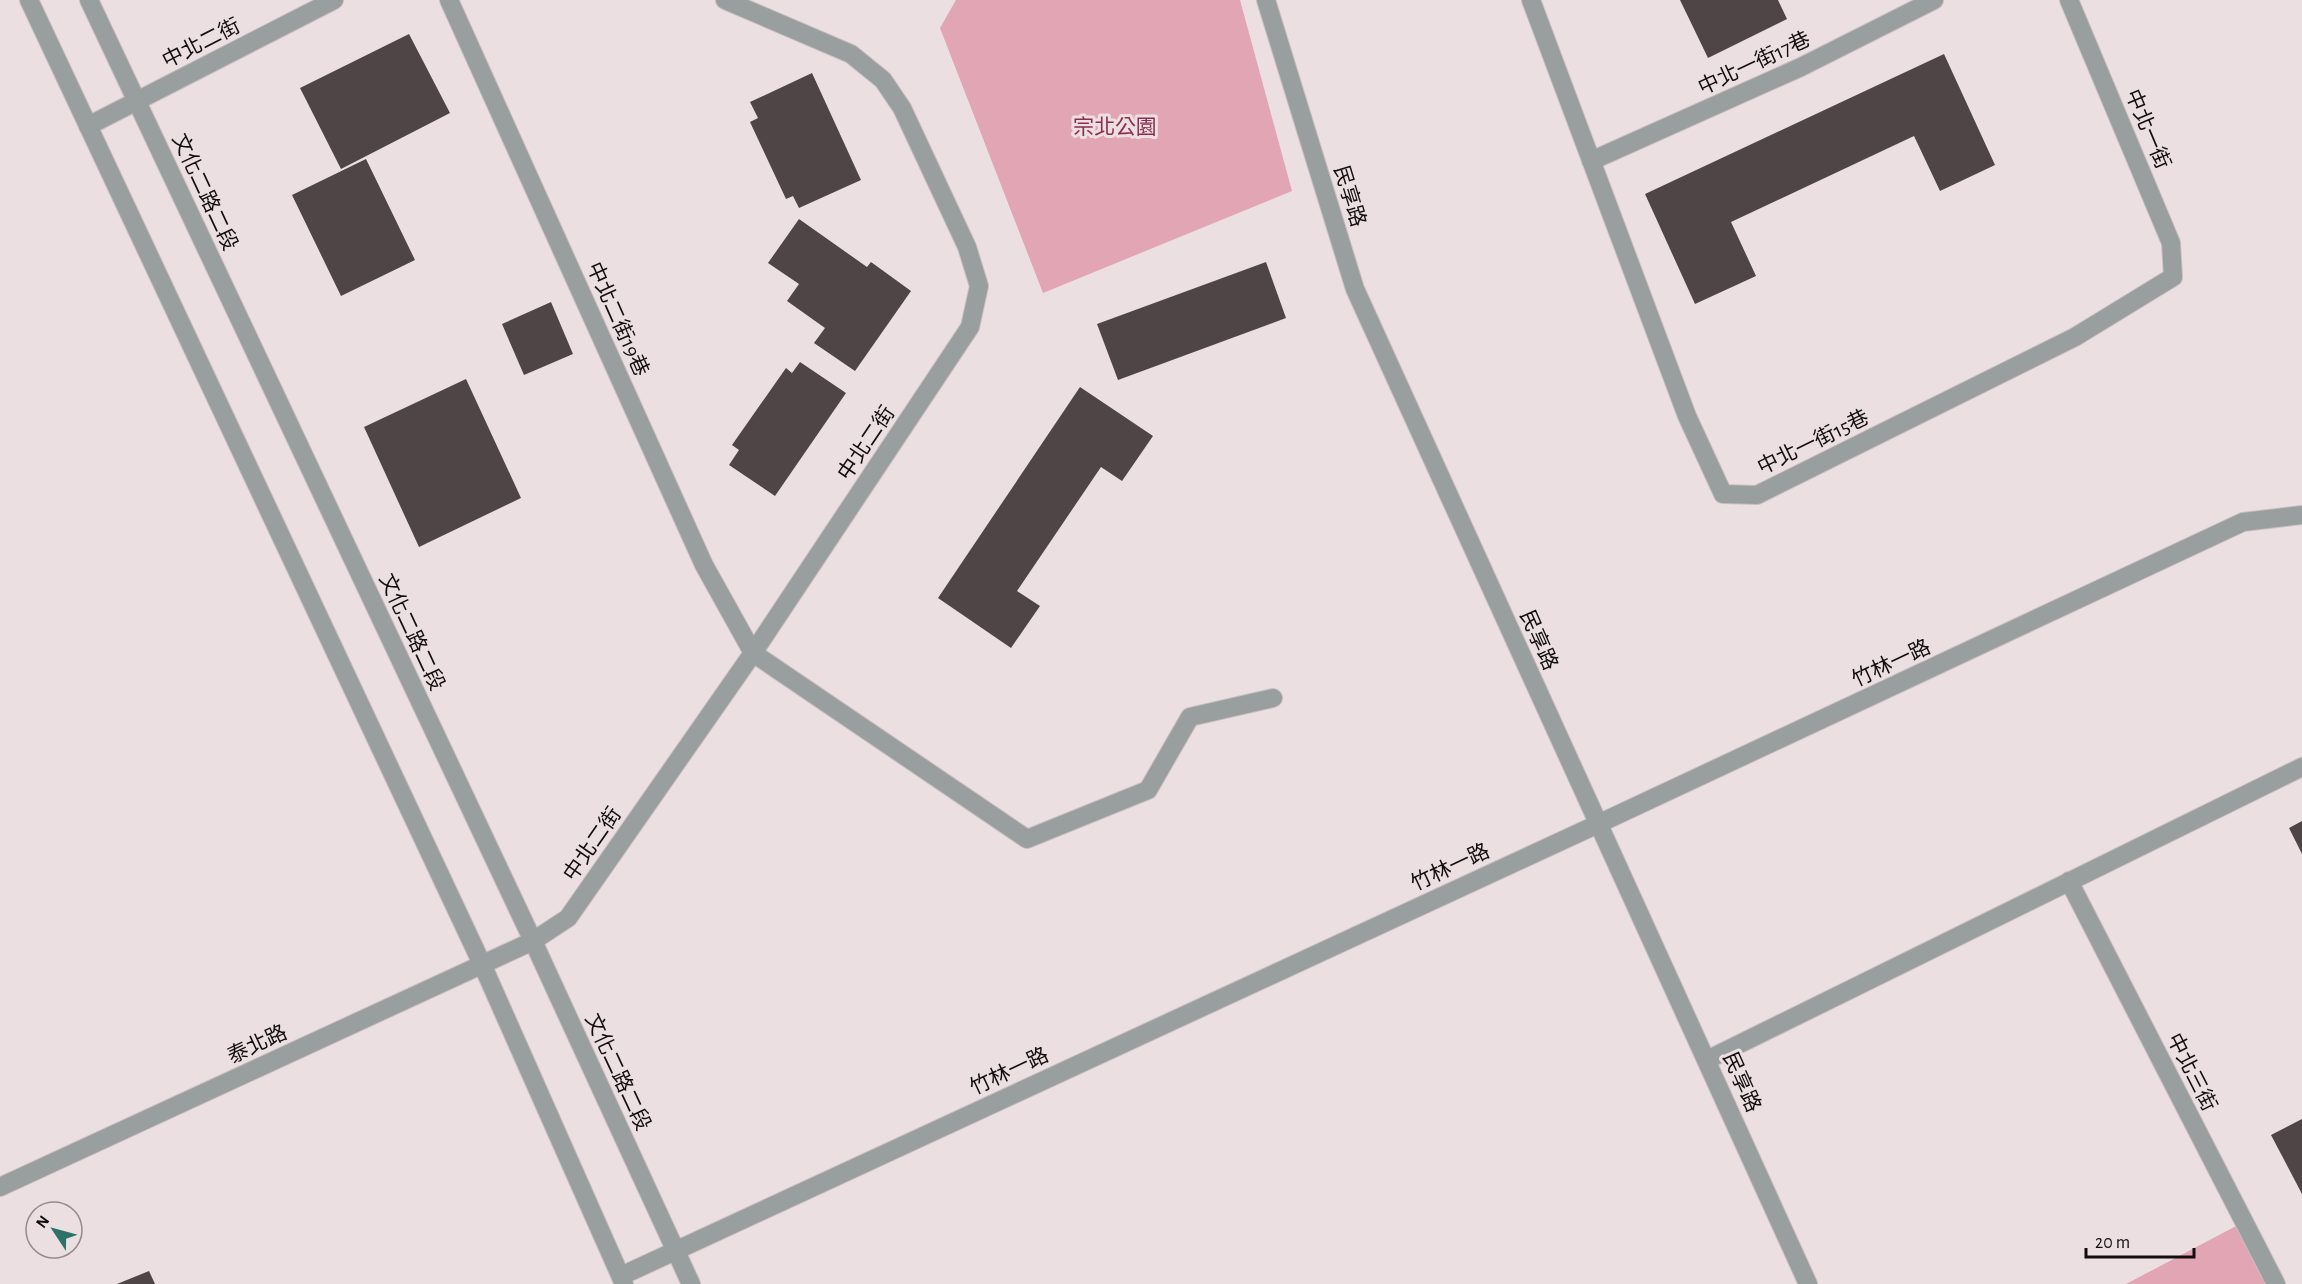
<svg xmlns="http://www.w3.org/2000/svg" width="2302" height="1284" font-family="'Alegreya Sans','Noto Sans TC',sans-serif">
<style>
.green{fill:#e2a5b4}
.building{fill:#4f4547}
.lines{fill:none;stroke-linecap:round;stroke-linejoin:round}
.minor-casing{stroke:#c9bec0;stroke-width:20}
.tertiary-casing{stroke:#c9bec0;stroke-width:20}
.minor{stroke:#999f9e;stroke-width:18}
.tertiary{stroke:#999f9e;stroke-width:18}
.labels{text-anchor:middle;stroke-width:6;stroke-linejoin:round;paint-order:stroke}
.street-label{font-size:21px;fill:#120e0f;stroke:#ecdfe2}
.park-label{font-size:21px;fill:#8d2d4f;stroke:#ecdfe2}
</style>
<rect width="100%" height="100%" fill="#ecdfe2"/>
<path class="green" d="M 956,0 L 1240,0 L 1292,191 L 1043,293 L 940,28 Z
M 2240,1224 L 2271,1284 L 2126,1284 Z"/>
<path class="building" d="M 1680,0 L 1778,0 L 1787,19 L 1708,58 Z
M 409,34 L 450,113 L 341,169 L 300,88 Z
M 1944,54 L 1995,165 L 1940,191 L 1914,136 L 1731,222 L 1756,276 L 1695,304 L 1645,194 Z
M 812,73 L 861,180 L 799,208 L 793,196 L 786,199 L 750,122 L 758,118 L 750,102 Z
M 366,159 L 415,260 L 341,296 L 292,195 Z
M 799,219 L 867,267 L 871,262 L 911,291 L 855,371 L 814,343 L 825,328 L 787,301 L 799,284 L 768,263 Z
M 1266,262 L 1286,318 L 1118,380 L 1097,324 Z
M 551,302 L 573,354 L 524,375 L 502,324 Z
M 800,362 L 846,393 L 775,496 L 729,465 L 739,450 L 732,445 L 786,368 L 792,373 Z
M 466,379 L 521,498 L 419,547 L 364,427 Z
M 1080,387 L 1153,436 L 1122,481 L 1101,467 L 1017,591 L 1040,606 L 1011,648 L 938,598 Z
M 2302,821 L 2302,854 L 2289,828 Z
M 2302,1119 L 2302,1194 L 2271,1135 Z
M 149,1271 L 155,1284 L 117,1284 Z"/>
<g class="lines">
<g class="minor-casing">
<path id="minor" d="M 449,0 L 704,565 L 753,653 L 1027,839 L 1148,790 L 1190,717 L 1273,698
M 1266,0 L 1355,289 L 1808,1284
M 1531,0 L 1687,416 L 1723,494 L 1757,495 L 2075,337 L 2173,277 L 2171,243 L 2069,0
M 88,126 L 334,0
M 1591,161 L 1801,67 L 1934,0
M 2069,881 L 2276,1284
M 1707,1060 L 2302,767
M 0,1187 L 533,941 L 568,918 L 753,653 L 970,327 L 979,286 L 967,247 L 902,108 L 883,80 L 851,54 L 725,0
M 621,1276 L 1598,824 L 2243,522 L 2302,515"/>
</g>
<g class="tertiary-casing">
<path id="tertiary" d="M 29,0 L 482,964 L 624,1284
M 89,0 L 533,941 L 691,1284"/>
</g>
<use href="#minor" class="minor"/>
<use href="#tertiary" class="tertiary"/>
</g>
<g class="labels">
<g class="street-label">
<text transform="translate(201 43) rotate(-27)" y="7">中北二街</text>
<text transform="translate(1754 63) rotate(-25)" y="7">中北一街17巷</text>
<text transform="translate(2148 129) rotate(67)" y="7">中北一街</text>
<text transform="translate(205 192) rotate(65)" y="7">文化二路二段</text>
<text transform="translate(1350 196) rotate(73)" y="7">民享路</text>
<text transform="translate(618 319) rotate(66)" y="7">中北二街19巷</text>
<text transform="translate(1813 442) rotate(-26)" y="7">中北一街15巷</text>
<text transform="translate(866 443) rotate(-56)" y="7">中北二街</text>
<text transform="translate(412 632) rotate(65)" y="7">文化二路二段</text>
<text transform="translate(1539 640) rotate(66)" y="7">民享路</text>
<text transform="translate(1891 663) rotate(-25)" y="7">竹林一路</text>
<text transform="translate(592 844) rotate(-55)" y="7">中北二街</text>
<text transform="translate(1450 867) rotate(-25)" y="7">竹林一路</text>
<text transform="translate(257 1044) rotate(-25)" y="7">泰北路</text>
<text transform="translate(1009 1071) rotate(-25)" y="7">竹林一路</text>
<text transform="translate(618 1072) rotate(65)" y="7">文化二路二段</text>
<text transform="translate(2192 1072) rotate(63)" y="7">中北三街</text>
<text transform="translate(1742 1082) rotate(66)" y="7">民享路</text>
</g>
<g class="park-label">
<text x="1115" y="134">宗北公園</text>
</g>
</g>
<g transform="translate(54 1230) rotate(306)"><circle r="28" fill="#ecdfe2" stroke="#958b8e" stroke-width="1.5"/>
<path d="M0-4.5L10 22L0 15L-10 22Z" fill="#2c7269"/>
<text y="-9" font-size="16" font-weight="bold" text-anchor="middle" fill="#120e0f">N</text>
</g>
<path d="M2086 1248v9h108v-9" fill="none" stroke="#120e0f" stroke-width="3"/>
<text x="2095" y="1248" font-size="18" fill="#120e0f" stroke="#ecdfe2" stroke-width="4.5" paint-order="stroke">20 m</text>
</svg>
